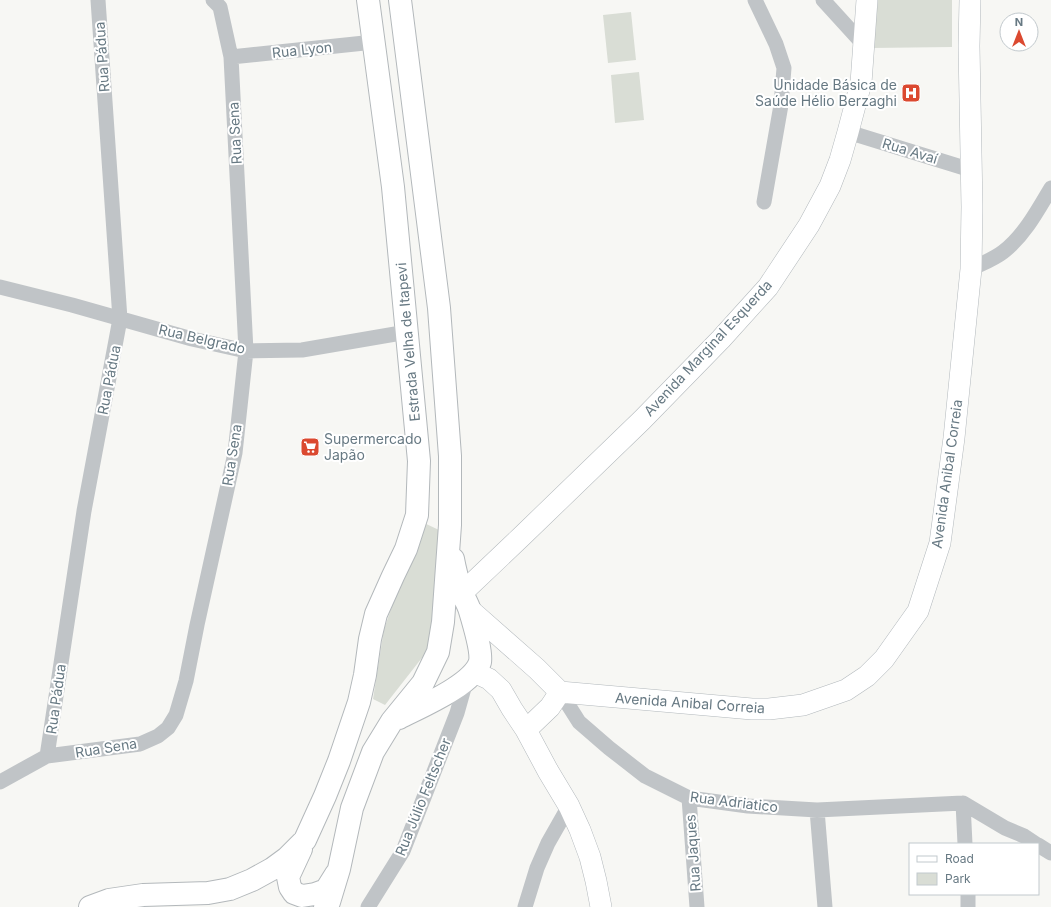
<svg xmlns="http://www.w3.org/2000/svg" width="1051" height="907" font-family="Inter,sans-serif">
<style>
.green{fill:#d9ddd5}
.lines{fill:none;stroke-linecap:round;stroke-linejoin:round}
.secondary-casing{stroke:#b2b8bc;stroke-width:22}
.primary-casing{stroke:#b3b8bb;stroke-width:24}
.street{stroke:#c0c4c7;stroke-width:15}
.secondary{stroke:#fff;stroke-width:21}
.primary{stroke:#fff;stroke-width:22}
.labels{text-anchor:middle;stroke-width:4;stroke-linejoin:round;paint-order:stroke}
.street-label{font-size:14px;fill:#677983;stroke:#fff}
.poi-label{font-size:14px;fill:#677983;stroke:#fff;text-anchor:end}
</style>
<rect width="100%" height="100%" fill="#f7f7f4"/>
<path class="green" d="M 878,0 L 952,0 L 952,47 L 872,48 Z
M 631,12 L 636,60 L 608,63 L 603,15 Z
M 639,72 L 644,120 L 615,123 L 611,75 Z
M 422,522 L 439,530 L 432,645 L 385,705 L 373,699 L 384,629 Z"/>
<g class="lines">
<g class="secondary-casing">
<path id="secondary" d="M 462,593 L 522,536 L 642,420 L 721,339 L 768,287 L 809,225 L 830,186 L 840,160 L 848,132 L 861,83 L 867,0
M 470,610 L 537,669 L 560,692
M 474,672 L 489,679 L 501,690 L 512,709 L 526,730 L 548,771 L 569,806 L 580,830 L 590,857 L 596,881 L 601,907
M 560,692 L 752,709 L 769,709 L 803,705 L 846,690 L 867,676 L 884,659 L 918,611 L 940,543 L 954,438 L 971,269 L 972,207 L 969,46 L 970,0
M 526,730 L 550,707 L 560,692"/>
</g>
<g class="primary-casing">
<path id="primary" d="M 399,718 C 420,707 473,685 480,662 C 482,652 473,621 470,611 C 468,604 464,598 461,591 C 458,581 455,570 453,559
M 301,849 L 288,877 L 290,887 L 294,893 L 302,896 L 315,894 L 326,890 L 336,874
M 90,907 L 109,900 L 143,895 L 208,893 L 230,889 L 252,880 L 272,869 L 287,858 L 305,840 L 325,796 L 339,761 L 359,702 L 365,675 L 370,639 L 376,614 L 393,576 L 406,549 L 417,515 L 419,461 L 393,187 L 368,0
M 325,907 L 329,902 L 339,869 L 352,808 L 373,752 L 392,721 L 423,683 L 438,652 L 443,622 L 450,525 L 450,456 L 439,308 L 400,0"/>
</g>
<path class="street" d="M 755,0 L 776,44 L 784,68 L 781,105 L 764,202
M 823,0 L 864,45
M 231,57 L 374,42
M 848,132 L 971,170
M 971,269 C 981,264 994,259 1003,252 C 1024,236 1038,210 1051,188
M 0,287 L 72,305 L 192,339 L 246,351 L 302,350 L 407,332
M 560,692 L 579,722 L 609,748 L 645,776 L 689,798 L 748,806 L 817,810 L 963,803 L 1005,828 L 1024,836 L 1036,844
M 47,756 L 84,511 L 120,319 L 98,0
M 0,782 L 47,756 L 140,744 L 158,736 L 168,728 L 176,715 L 186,681 L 197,625 L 235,453 L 246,351 L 231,57 L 220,7 L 213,0
M 689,798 L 697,907
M 963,803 L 965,844
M 817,810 L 825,907
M 1038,845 L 1051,853
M 968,894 L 968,907
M 368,907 L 403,851 L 457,713 L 466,681
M 525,907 L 537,868 L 548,843 L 569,806"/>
<use href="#secondary" class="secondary"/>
<use href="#primary" class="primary"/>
</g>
<defs>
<g id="hospital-square" transform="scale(1)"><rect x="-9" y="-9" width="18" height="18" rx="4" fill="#db4930" stroke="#fff"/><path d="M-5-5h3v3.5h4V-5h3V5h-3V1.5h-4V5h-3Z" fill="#fff"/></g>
<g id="supermarket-square" transform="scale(1)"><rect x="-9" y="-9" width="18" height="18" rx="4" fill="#db4930" stroke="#fff"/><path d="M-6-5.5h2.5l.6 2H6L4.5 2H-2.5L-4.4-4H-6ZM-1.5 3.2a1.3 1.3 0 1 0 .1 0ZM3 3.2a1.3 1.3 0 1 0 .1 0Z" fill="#fff"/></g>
</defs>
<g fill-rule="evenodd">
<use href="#hospital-square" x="911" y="93"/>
<use href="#supermarket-square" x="310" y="447"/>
</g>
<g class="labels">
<g class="street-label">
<text transform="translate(302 50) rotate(-6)" y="5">Rua Lyon</text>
<text transform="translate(102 57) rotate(-94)" y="5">Rua Pádua</text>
<text transform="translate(235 133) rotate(-93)" y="5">Rua Sena</text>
<text transform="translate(910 151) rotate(17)" y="5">Rua Avaí</text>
<text transform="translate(202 339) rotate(13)" y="5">Rua Belgrado</text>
<text transform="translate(408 342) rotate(-95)" y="5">Estrada Velha de Itapevi</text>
<text transform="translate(708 348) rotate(-47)" y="5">Avenida Marginal Esquerda</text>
<text transform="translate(109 380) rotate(-79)" y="5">Rua Pádua</text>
<text transform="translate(232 455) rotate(-81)" y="5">Rua Sena</text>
<text transform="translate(947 474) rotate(-82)" y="5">Avenida Anibal Correia</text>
<text transform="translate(56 699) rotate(-82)" y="5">Rua Pádua</text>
<text transform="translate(690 703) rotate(4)" y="5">Avenida Anibal Correia</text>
<text transform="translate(106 748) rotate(-9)" y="5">Rua Sena</text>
<text transform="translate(423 797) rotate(-68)" y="5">Rua Júlio Feltscher</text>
<text transform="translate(734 802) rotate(7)" y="5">Rua Adriatico</text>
<text transform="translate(693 853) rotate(-94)" y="5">Rua Jaques</text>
</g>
<g class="poi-label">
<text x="897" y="90">Unidade Básica de<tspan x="897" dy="16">Saúde Hélio Berzaghi</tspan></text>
<text x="324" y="444" text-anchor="start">Supermercado<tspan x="324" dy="16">Japão</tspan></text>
</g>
</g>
<rect x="909" y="843" width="130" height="52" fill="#ffffff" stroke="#c2c9cd"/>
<rect x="917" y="856" width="20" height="6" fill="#ffffff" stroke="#c2c9cd"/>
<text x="945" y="863" font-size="12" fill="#677983">Road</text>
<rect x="917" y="873" width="20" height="12" fill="#d9ddd5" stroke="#c2c9cd"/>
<text x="945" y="883" font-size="12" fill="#677983">Park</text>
<g transform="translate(1019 32)"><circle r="19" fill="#ffffff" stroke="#c2c9cd"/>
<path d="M0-3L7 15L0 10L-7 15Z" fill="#db4930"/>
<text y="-6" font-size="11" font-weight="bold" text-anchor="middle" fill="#677983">N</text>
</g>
</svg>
